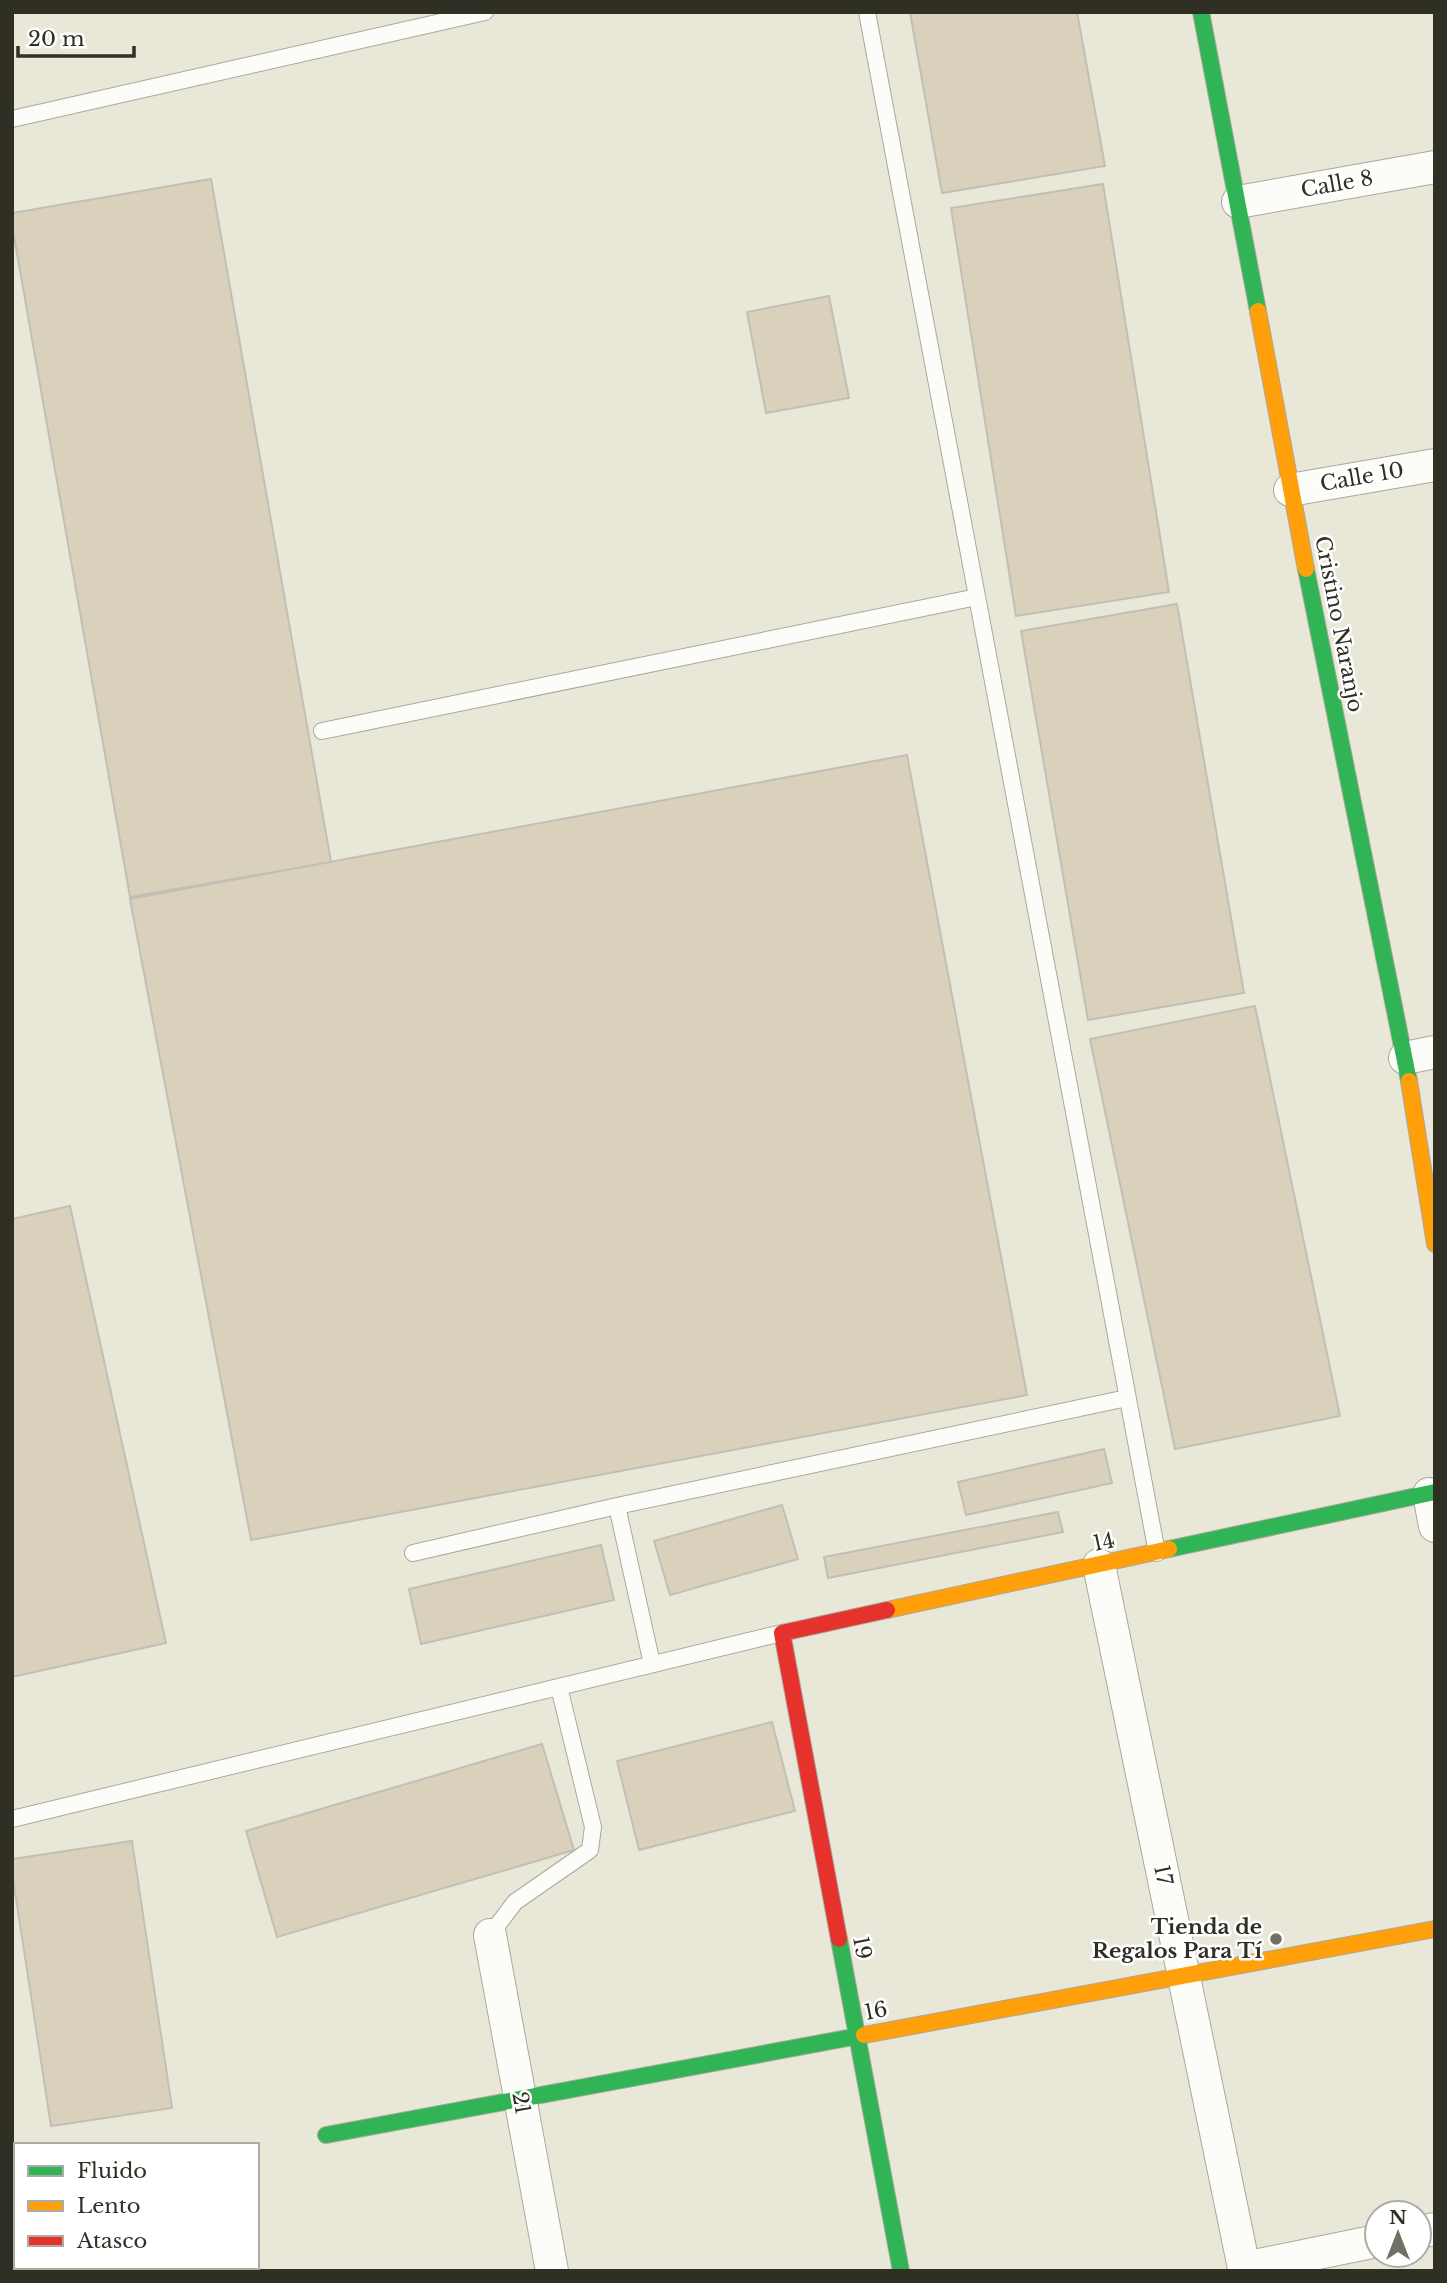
<svg xmlns="http://www.w3.org/2000/svg" width="1447" height="2283" font-family="'Libre Baskerville',serif">
<style>
.building{fill:#d9d1bc;stroke:#c2bfb4;stroke-width:2}
.lines{fill:none;stroke-linecap:round;stroke-linejoin:round}
.lane-casing{stroke:#aaa99d;stroke-width:18}
.street-casing{stroke:#aaa99d;stroke-width:34}
.fast-casing{stroke:#aaa99d;stroke-width:18}
.slow-casing{stroke:#aaa99d;stroke-width:18}
.jam-casing{stroke:#aaa99d;stroke-width:18}
.lane{stroke:#fcfcf9;stroke-width:16}
.street{stroke:#fcfcf9;stroke-width:32}
.fast{stroke:#30b455;stroke-width:16}
.slow{stroke:#ff9f0a;stroke-width:16}
.jam{stroke:#e5322d;stroke-width:16}
.poi-dot{fill:#707063;stroke:#fff;stroke-width:2.5}
.labels{text-anchor:middle;stroke-width:5;stroke-linejoin:round;paint-order:stroke}
.street-label{font-size:21px;fill:#2f2f24;stroke:#fff}
.poi-label{font-size:21px;font-weight:bold;fill:#2f2f24;stroke:#fff;text-anchor:end}
</style>
<rect width="100%" height="100%" fill="#e9e8d8"/>
<path class="building" d="M 910,12 L 1077,12 L 1105,166 L 942,193 Z
M 211,179 L 331,862 L 130,897 L 12,225 L 12,213 Z
M 1103,184 L 1169,592 L 1016,616 L 951,208 Z
M 829,296 L 849,398 L 766,413 L 747,312 Z
M 1177,604 L 1244,993 L 1088,1020 L 1021,631 Z
M 907,755 L 1027,1395 L 251,1540 L 130,899 Z
M 1255,1006 L 1340,1416 L 1175,1449 L 1090,1039 Z
M 70,1206 L 166,1643 L 12,1677 L 12,1219 Z
M 1104,1449 L 1112,1483 L 966,1515 L 958,1482 Z
M 782,1505 L 798,1559 L 670,1595 L 654,1541 Z
M 1058,1512 L 1063,1532 L 828,1578 L 824,1557 Z
M 601,1545 L 614,1600 L 421,1644 L 409,1589 Z
M 772,1722 L 795,1811 L 639,1850 L 617,1761 Z
M 542,1744 L 574,1850 L 277,1937 L 246,1831 Z
M 132,1841 L 172,2108 L 51,2126 L 12,1872 L 12,1859 Z"/>
<g class="lines">
<g class="lane-casing">
<path id="lane" d="M 867,12 L 1157,1553
M 12,119 L 485,12
M 322,731 L 977,597
M 617,1506 L 652,1664
M 413,1553 L 617,1506 L 1127,1398
M 12,1819 L 782,1633
M 490,1935 L 515,1902 L 590,1850 L 593,1827 L 559,1687
M 12,2171 L 15,2181"/>
</g>
<g class="street-casing">
<path id="street" d="M 1238,202 L 1435,167
M 1290,490 L 1435,465
M 1405,1058 L 1435,1052
M 1429,1494 L 1435,1526
M 1099,1565 L 1244,2268 L 1377,2241
M 490,1935 L 552,2271
M 1419,2232 L 1435,2229"/>
</g>
<g class="fast-casing">
<path id="fast" d="M 1201,12 L 1258,311
M 1306,569 L 1409,1081
M 1169,1549 L 1435,1492
M 839,1939 L 901,2271
M 326,2135 L 864,2035"/>
</g>
<g class="slow-casing">
<path id="slow" d="M 1258,311 L 1306,569
M 1409,1081 L 1435,1244
M 887,1610 L 1169,1549
M 864,2035 L 1435,1929"/>
</g>
<g class="jam-casing">
<path id="jam" d="M 839,1939 L 782,1633 L 887,1610"/>
</g>
<use href="#lane" class="lane"/>
<use href="#street" class="street"/>
<use href="#fast" class="fast"/>
<use href="#slow" class="slow"/>
<use href="#jam" class="jam"/>
</g>
<circle class="poi-dot" cx="1276" cy="1939" r="7"/>
<g class="labels">
<g class="street-label">
<text transform="translate(1337 184) rotate(-10)" y="7">Calle 8</text>
<text transform="translate(1362 477) rotate(-10)" y="7">Calle 10</text>
<text transform="translate(1339 624) rotate(79)" y="7">Cristino Naranjo</text>
<text transform="translate(1104 1542) rotate(-12)" y="7">14</text>
<text transform="translate(1163 1875) rotate(78)" y="7">17</text>
<text transform="translate(862 1948) rotate(79)" y="7">19</text>
<text transform="translate(876 2011) rotate(-11)" y="7">16</text>
<text transform="translate(521 2103) rotate(80)" y="7">21</text>
</g>
<g class="poi-label">
<text x="1262" y="1934">Tienda de<tspan x="1262" dy="24">Regalos Para Tí</tspan></text>
</g>
</g>
<rect width="1447" height="2283" fill="none" stroke="#2f2f24" stroke-width="28"/>
<rect x="14" y="2143" width="245" height="126" fill="#ffffff" stroke="#acaca7" stroke-width="2"/>
<rect x="28" y="2166" width="35" height="10" fill="#30b455" stroke="#acaca7" stroke-width="2"/>
<text x="77" y="2178" font-size="21" fill="#2f2f24">Fluido</text>
<rect x="28" y="2201" width="35" height="10" fill="#ff9f0a" stroke="#acaca7" stroke-width="2"/>
<text x="77" y="2213" font-size="21" fill="#2f2f24">Lento</text>
<rect x="28" y="2236" width="35" height="10" fill="#e5322d" stroke="#acaca7" stroke-width="2"/>
<text x="77" y="2248" font-size="21" fill="#2f2f24">Atasco</text>
<g transform="translate(1398 2234)"><circle r="33" fill="#ffffff" stroke="#acaca7" stroke-width="2"/>
<path d="M0-5L12 26L0 18L-12 26Z" fill="#707063"/>
<text y="-10" font-size="19" font-weight="bold" text-anchor="middle" fill="#2f2f24">N</text>
</g>
<path d="M18 46v10h116v-10" fill="none" stroke="#2f2f24" stroke-width="3.5"/>
<text x="28" y="46" font-size="21" fill="#2f2f24" stroke="#ffffff" stroke-width="5" paint-order="stroke">20 m</text>
</svg>
